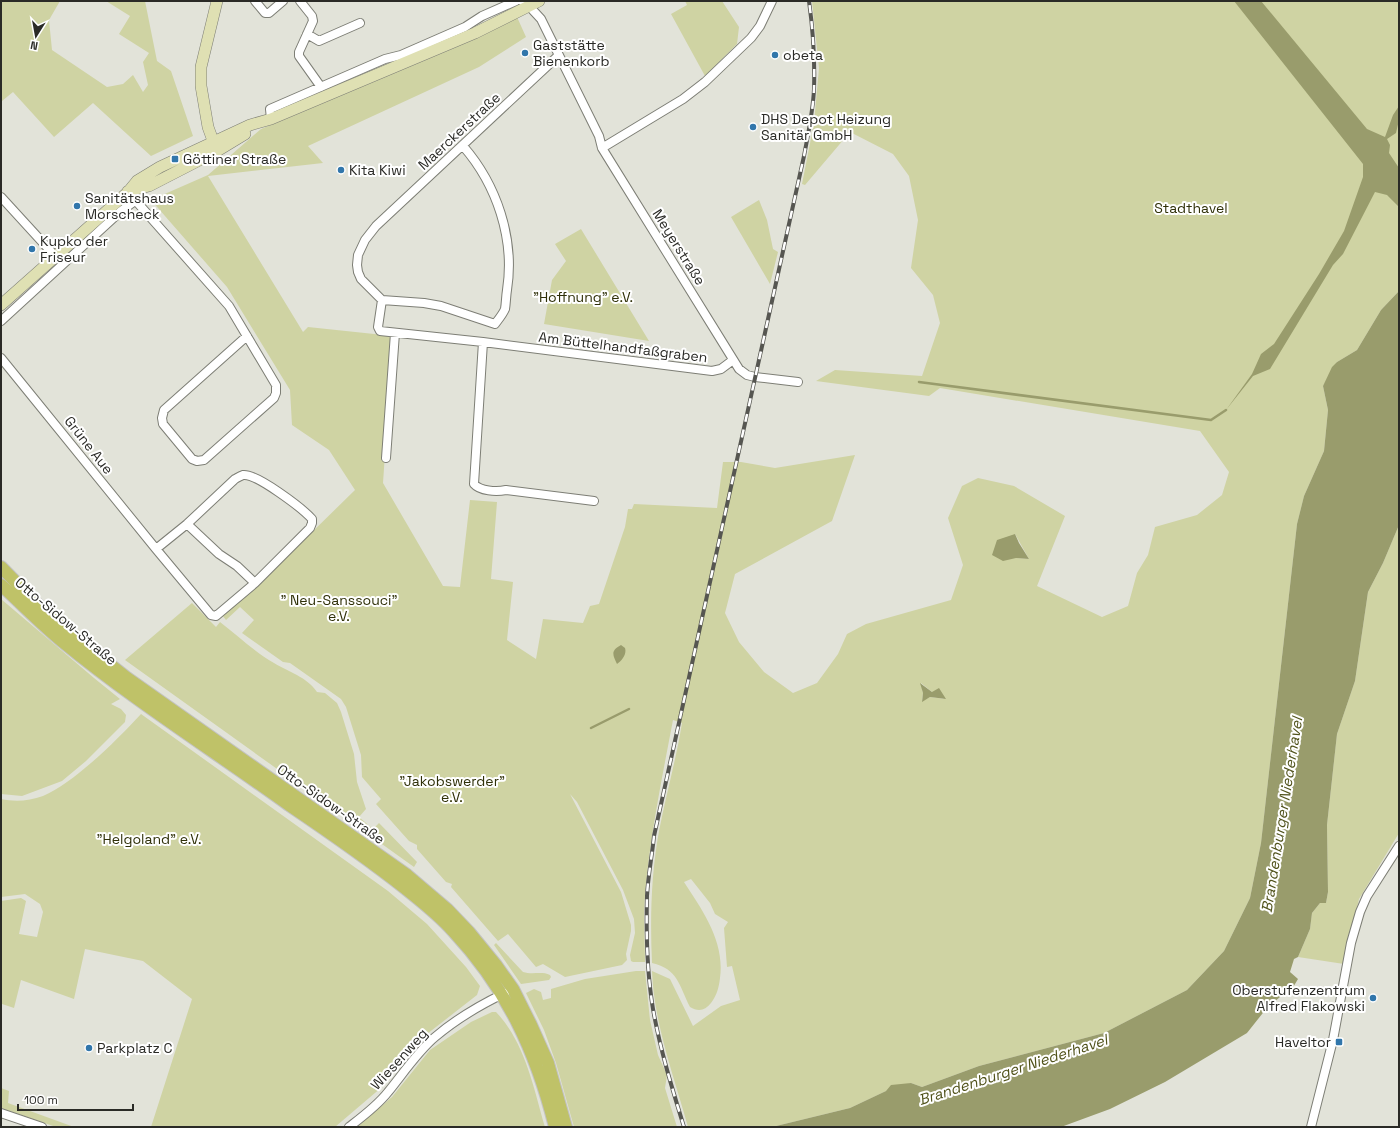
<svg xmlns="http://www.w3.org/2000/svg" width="1400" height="1128" font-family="'Space Grotesk',sans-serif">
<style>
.green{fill:#cfd3a3;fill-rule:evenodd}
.water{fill:#999c6c}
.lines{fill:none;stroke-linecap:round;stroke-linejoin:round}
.stream{stroke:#999c6c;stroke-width:2.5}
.street-casing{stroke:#7d7e75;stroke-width:10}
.secondary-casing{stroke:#7d7e75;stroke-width:12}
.primary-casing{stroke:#c3c3c2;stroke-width:14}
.street{stroke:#fff;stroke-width:8}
.secondary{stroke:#dfe0b3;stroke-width:11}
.primary{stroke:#bfc268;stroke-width:12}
.rail-casing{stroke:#565651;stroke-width:4}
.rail{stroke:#fff;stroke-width:2.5;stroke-dasharray:8;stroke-linecap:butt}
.poi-dot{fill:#3176ab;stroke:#fff;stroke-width:1.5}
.labels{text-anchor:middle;stroke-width:4;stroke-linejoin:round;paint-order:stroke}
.poi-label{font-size:14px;fill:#2a2a26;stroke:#fff;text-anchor:start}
.street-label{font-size:14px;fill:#2a2a26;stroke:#fff}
.park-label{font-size:14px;fill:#2f3008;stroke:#fff}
.water-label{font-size:15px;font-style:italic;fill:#50521a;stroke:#fff}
</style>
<rect width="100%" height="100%" fill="#e2e3d9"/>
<path class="green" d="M 1,1 L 60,1 L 49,20 L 52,50 L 107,87 L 123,84 L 133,75 L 143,92 L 148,85 L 143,62 L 149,53 L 119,34 L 130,16 L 106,1 L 145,1 L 157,61 L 171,71 L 193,136 L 151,156 L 93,103 L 54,137 L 13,92 L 2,101 Z
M 685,1 L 722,1 L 739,27 L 737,44 L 705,76 L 671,14 L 687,5 Z
M 812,1 L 1399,1 L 1399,291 L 1381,310 L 1357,350 L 1337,362 L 1323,386 L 1328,410 L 1324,451 L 1304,496 L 1297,524 L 1261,843 L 1250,898 L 1224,951 L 1187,990 L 1104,1033 L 979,1066 L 922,1087 L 911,1083 L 886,1091 L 850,1108 L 772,1127 L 688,1127 C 674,1076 654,1024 652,971 L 670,979 L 693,1026 L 721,1006 L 740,1000 L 732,966 L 727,967 L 724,928 L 728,922 L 715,914 L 710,903 L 691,879 L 684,882 C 703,911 725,942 720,978 C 719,987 717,995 711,1003 C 705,1011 698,1012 690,1007 C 679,985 678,969 652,963 C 650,919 651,875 659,831 C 666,795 676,760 682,723 L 673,720 C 662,778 650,836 645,895 C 643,918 645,940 645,962 L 633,962 L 631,961 L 630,955 L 635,933 L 634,919 L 623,890 L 577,802 L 570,794 L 621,892 L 631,925 L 631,931 L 626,954 L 627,960 L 622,965 L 565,977 L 543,964 L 536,967 L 508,934 L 498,941 L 451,887 L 452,884 L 446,882 L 417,849 L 417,845 L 409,841 L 376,804 L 381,799 L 362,777 L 361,755 L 346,707 L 341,699 L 290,663 L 283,662 L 242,633 L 254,620 L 240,607 L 226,620 L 222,615 L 255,588 L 355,490 L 329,450 L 292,425 L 290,390 L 227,287 L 151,200 L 208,175 L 261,129 L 456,46 L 517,17 L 526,37 L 479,67 L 308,146 L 323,163 L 208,176 L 303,332 L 308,327 L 393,336 L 383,483 L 443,586 L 460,587 L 470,500 L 497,502 L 491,579 L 513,582 L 507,640 L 536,659 L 543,619 L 583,623 L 590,606 L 599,604 L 625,527 L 628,509 L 632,509 L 634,504 L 717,508 L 723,462 L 741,462 L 775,468 L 855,455 L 832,521 L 735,574 L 725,613 L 739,642 L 764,672 L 793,693 L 817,683 L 838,654 L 847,634 L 866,624 L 951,600 L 963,565 L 948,518 L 962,486 L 978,478 L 1014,486 L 1065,516 L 1037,586 L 1102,617 L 1128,606 L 1137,573 L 1148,555 L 1155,527 L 1197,515 L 1222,495 L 1229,472 L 1200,431 L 940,388 L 929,396 L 816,381 L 835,370 L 922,376 L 940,323 L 933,295 L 911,268 L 918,220 L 909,176 L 893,154 L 850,132 L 805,185 L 802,184 L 814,123 L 819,68 ZM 1015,534 L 1029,559 L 1016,558 ZM 921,683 L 932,692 L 945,699 L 930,697 L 922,701 L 923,693 Z
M 759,200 L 767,220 L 773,249 L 778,252 L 770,284 L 731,217 Z
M 581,229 L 649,341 L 544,324 L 552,280 L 566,261 L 555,244 Z
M 1399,525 L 1399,833 L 1359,899 L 1344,964 L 1298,957 L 1310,929 L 1312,913 L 1320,903 L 1326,903 L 1328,892 L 1327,825 L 1337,734 L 1355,681 L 1368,592 L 1383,563 Z
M 1,599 L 94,678 L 120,699 L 111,704 L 121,709 L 126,715 L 125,722 L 86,761 L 62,781 L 22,796 L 1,794 Z
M 192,603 L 216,627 L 220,622 C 238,636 255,652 274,663 C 289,672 307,677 317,692 L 325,693 L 337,703 L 341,712 L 354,754 L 357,782 L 366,809 L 359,817 L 373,829 L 379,823 L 417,862 L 414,867 L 125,660 Z
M 141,714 L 388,891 L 427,924 L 466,967 L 480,986 L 477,995 L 427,1034 L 382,1087 L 335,1127 L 151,1127 L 192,999 L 143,961 L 85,949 L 74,999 L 21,980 L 14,1008 L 2,1004 L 1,1006 L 1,901 L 21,898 L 26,901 L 19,934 L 37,937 L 43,912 L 40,904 L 25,894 L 1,897 L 1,799 C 15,802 29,801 43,796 C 75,782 117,740 141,714 Z
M 496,943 L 523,972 C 532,975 542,971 550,975 L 551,977 L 549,980 L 521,984 L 494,945 Z
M 636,971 L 645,971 L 650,1020 L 658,1055 L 667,1075 L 665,1088 L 677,1127 L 574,1127 L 556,1063 L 544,1030 L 526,993 L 534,989 L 541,992 L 543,1000 L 551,998 L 551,989 L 585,979 Z
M 492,1012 L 496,1012 C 525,1042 534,1089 545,1127 L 357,1127 L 392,1097 L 430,1050 L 471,1022 Z
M 1,1088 L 9,1091 L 8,1103 L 74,1127 L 56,1127 L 1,1108 Z"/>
<path class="water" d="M 1234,1 L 1261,1 L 1367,129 L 1385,137 L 1393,115 L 1399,106 L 1399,120 L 1396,133 L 1387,139 L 1390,145 L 1389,153 L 1399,168 L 1399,207 L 1387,195 L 1375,192 L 1343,254 L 1333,265 L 1270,369 L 1253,376 L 1226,410 L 1252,374 L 1261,354 L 1274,344 L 1319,274 L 1344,231 L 1363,177 L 1363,164 Z
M 1399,291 L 1399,525 L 1383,563 L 1368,592 L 1355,681 L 1337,734 L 1327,825 L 1328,892 L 1326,903 L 1320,903 L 1312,913 L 1310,929 L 1298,957 L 1294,959 L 1290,972 L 1298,979 L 1289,994 L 1280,997 L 1266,1009 L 1247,1033 L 1165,1082 L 1110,1109 L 1061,1127 L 772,1127 L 850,1108 L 886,1091 L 891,1085 L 911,1083 L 922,1087 L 979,1066 L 1104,1033 L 1187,990 L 1224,951 L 1250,898 L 1261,843 L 1297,524 L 1304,496 L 1324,451 L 1328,410 L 1323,386 L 1332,367 L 1337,362 L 1357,350 L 1381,310 Z
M 1015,534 L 1019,543 L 1029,559 L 1016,558 L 1003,561 L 992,555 L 997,540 Z
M 621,645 L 625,648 C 627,654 622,661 617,664 C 613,655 610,651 621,645 Z
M 920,683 L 932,692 L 939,688 L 946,699 L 930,697 L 922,702 L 923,693 Z"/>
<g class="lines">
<path class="stream" d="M 919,382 L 1211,420 L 1226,410
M 591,728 L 629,709"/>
<g class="street-casing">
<path id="street" d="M 255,1 L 265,13 L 269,13 L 283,1
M 300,1 L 312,16 L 313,21 L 299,52 L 299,56 L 321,87
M 522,1 L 529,6 L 541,19 L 599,136 L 602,148 L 739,369 L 747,375 L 755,377 L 798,382
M 307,34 L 319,41 L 360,23
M 271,119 L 270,109 L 385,59 L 401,55 L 465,27 L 482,16 L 516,1
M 463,146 C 497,185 515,239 507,290 C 506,296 506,303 505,309 C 503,314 498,320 495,324 L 441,306 L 424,303 L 382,300 L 361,279 L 358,272 L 357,265 L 358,255 L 365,240 L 376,226 L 558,56
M 602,148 L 683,99 L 705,82 L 751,38 L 760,26 L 772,1
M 128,192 L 229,306 L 276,385 L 276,393 L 274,398 L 204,460 L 197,461 L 192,459 L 163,424 L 162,418 L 164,410 L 247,336
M 1,197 L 55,256
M 382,300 L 378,327 L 380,331 L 483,342 L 474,484 C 480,491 496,492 506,490 L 594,501
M 1,321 L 121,211 L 135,201
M 483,342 L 712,371 L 721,369 L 733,360
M 1,358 L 156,549 L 211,615 L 216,616 L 255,583 L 310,528 L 312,523 L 312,519 C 302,508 256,473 243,475 C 240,476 237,478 235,479 L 187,524 L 156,549
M 386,458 L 395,333
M 187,524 L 219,554 L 237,566 L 255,583
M 1,1113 L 42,1127
M 349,1127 C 362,1117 377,1106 388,1092 C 402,1075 418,1051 435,1037 C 455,1020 482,1004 505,993
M 1311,1127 L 1333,1040 L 1351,943 L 1360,912 L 1367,896 L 1399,846"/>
</g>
<g class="secondary-casing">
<path id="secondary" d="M 216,149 L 208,127 L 201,86 L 201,67 L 217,1
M 128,191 L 149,186 L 217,151 L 245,134
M 1,305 L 128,192 L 137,181 L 160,167 L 250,125 L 271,119 L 475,33 L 539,1"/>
</g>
<g class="primary-casing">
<path id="primary" d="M 1,567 L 43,610 L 70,633 L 127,678 L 407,875 L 447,909 L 469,932 L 496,965 L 513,989 L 531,1025 L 548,1063 L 566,1127
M 1,585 C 22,604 41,624 63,642 C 135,701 214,751 289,805 C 329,832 368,859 406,889 C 422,902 439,915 453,931 C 507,989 536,1051 555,1127"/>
</g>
<use href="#street" class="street"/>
<use href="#secondary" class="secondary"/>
<use href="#primary" class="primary"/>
<g class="rail-casing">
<path id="rail" d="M 684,1127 C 672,1088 660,1049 653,1009 C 647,973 646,933 647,896 C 648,876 652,856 654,836 L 804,156 C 808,134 813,112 814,89 C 815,60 813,30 809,1"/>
</g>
<use href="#rail" class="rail"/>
</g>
<g class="poi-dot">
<circle cx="525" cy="53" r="4"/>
<circle cx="775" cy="55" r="4"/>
<circle cx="753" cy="127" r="4"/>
<rect x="171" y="155" width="8" height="8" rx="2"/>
<circle cx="341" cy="170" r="4"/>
<circle cx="77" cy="206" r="4"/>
<circle cx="32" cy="249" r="4"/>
<circle cx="1373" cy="998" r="4"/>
<rect x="1335" y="1038" width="8" height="8" rx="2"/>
<circle cx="89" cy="1048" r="4"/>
</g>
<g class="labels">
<g class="poi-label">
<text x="533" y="50">Gaststätte<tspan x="533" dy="16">Bienenkorb</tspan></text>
<text x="783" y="60">obeta</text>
<text x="761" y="124">DHS Depot Heizung<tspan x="761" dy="16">Sanitär GmbH</tspan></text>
<text x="183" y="164">Göttiner Straße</text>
<text x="349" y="175">Kita Kiwi</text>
<text x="85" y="203">Sanitätshaus<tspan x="85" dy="16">Morscheck</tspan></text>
<text x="40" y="246">Kupko der<tspan x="40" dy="16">Friseur</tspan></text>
<text x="1365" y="995" text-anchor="end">Oberstufenzentrum<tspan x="1365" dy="16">Alfred Flakowski</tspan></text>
<text x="1331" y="1047" text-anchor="end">Haveltor</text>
<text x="97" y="1053">Parkplatz C</text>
</g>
<g class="street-label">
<text transform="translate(459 131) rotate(-43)" y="5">Maerckerstraße</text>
<text transform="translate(679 247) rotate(58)" y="5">Meyerstraße</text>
<text transform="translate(623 347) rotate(7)" y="5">Am Büttelhandfaßgraben</text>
<text transform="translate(89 445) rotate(52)" y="5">Grüne Aue</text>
<text transform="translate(66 621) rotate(40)" y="5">Otto-Sidow-Straße</text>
<text transform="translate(331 804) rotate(35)" y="5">Otto-Sidow-Straße</text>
<text transform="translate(399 1059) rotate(-48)" y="5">Wiesenweg</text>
</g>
<g class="park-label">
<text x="1191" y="213">Stadthavel</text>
<text x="583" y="302">"Hoffnung" e.V.</text>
<text x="339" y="605">" Neu-Sanssouci"<tspan x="339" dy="16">e.V.</tspan></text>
<text x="452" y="786">"Jakobswerder"<tspan x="452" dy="16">e.V.</tspan></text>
<text x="149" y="844">"Helgoland" e.V.</text>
</g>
<g class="water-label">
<text transform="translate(1282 815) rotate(-81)" y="5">Brandenburger Niederhavel</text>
<text transform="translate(1013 1070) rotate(-18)" y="5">Brandenburger Niederhavel</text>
</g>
</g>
<rect width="1400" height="1128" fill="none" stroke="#2a2a26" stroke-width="4"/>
<g transform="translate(36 36) rotate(191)" stroke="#ffffff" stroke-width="3" paint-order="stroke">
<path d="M0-3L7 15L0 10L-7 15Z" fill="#2a2a26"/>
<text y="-6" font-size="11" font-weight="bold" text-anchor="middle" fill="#2a2a26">N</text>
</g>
<path d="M18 1104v6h115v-6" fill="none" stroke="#2a2a26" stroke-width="2"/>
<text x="24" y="1104" font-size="12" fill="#2a2a26" stroke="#ffffff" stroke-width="3" paint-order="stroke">100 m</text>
</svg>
